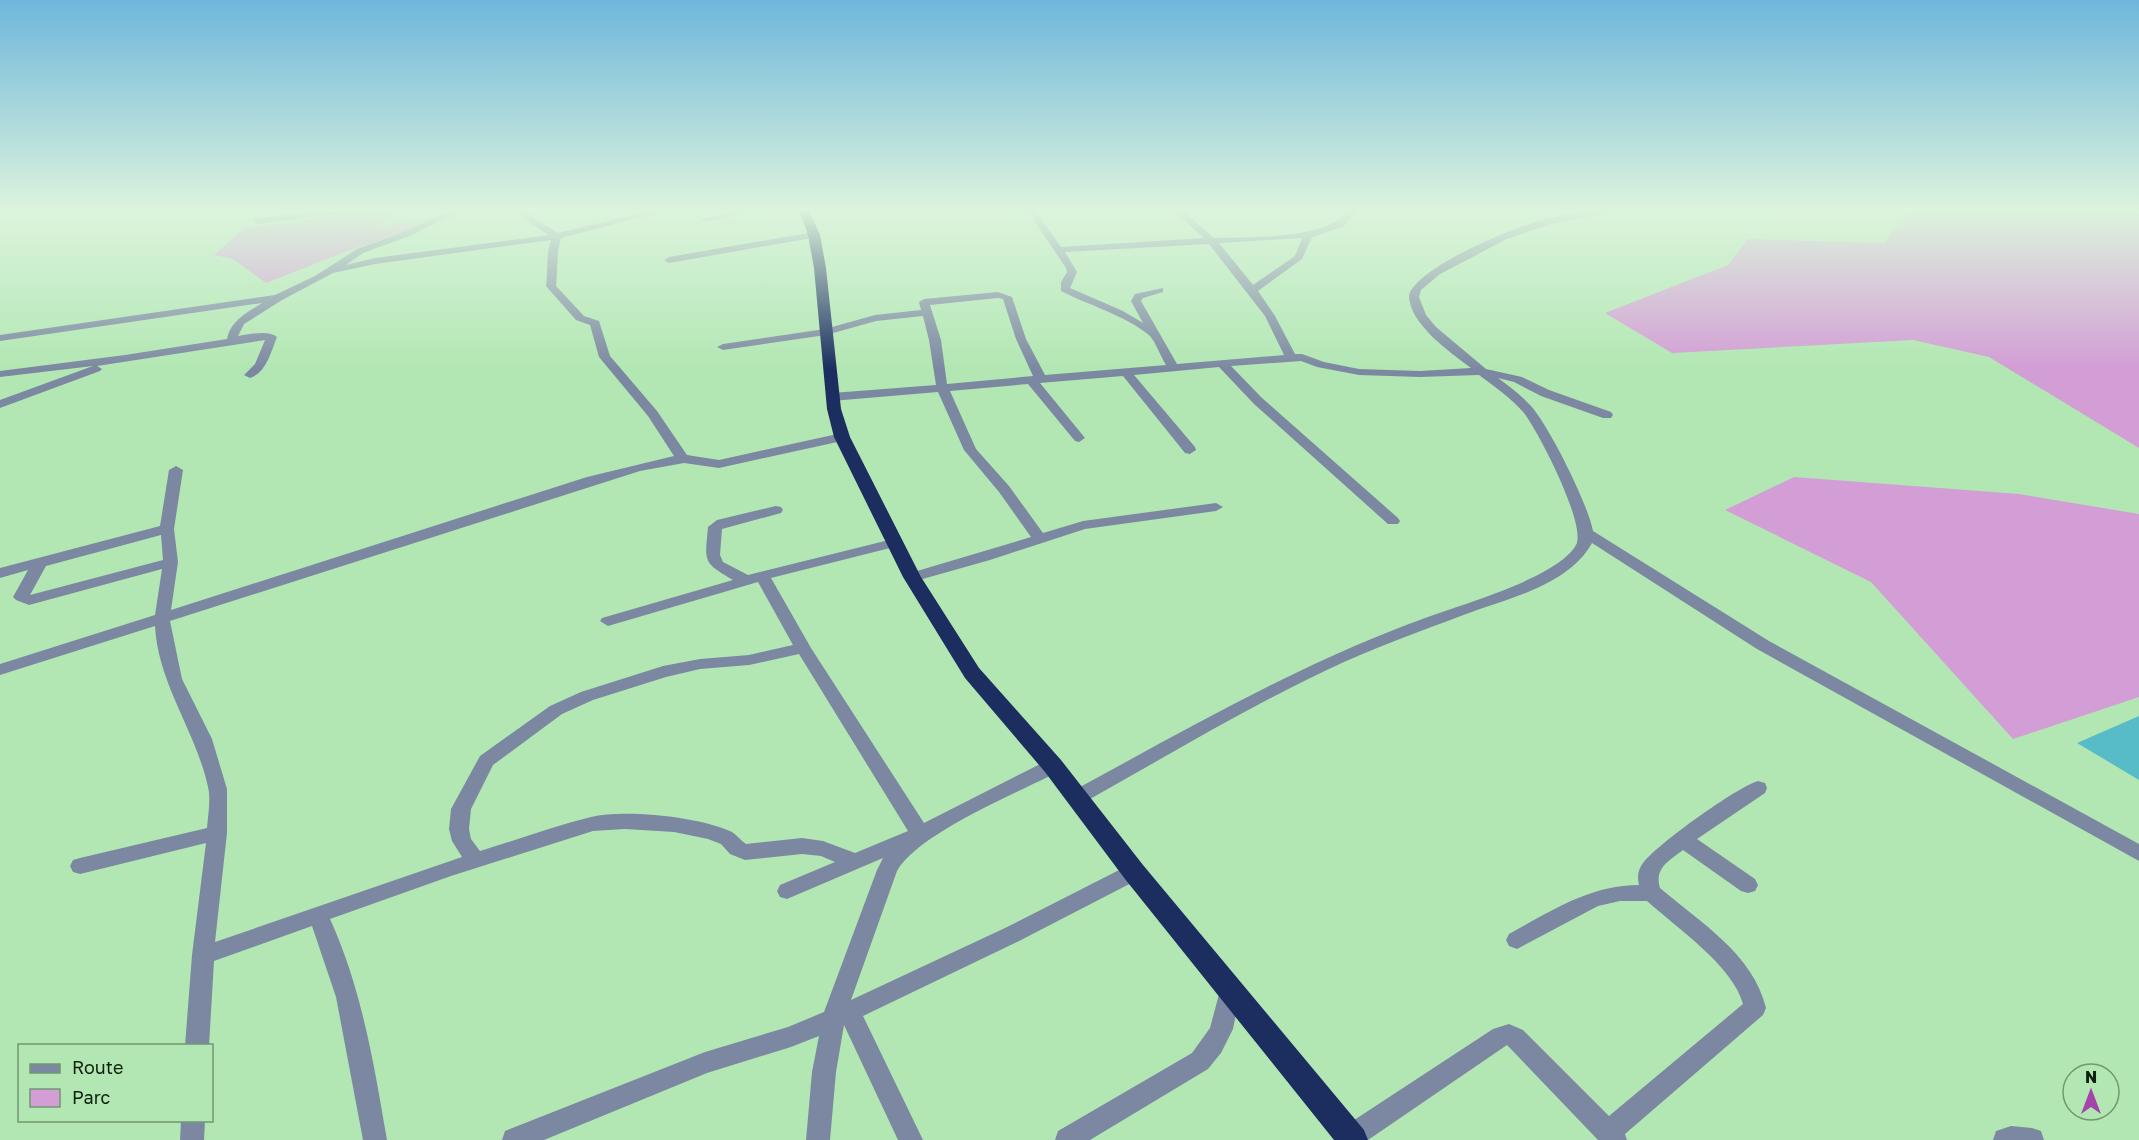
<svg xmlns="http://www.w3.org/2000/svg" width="2139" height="1140" font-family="'Golos Text',sans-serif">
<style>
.green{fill:#d39dd5}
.water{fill:#57bcc7}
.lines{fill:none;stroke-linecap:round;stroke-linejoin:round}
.minor{fill:#7c88a1;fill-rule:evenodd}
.highway{fill:#1b2e5f;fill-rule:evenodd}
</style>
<rect width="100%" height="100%" fill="#b2e7b3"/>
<path class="green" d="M 380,210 L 405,210 L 374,227 L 461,214 L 350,250 L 266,283 L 233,259 L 214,255 L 244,228 Z
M 1911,210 L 2139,210 L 2139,448 L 1989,357 L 1913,340 L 1672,353 L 1605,313 L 1728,265 L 1748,239 L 1884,243 Z
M 1794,477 L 2019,494 L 2139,514 L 2139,697 L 2013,739 L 1871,582 L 1725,510 Z"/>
<path class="water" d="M 2139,716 L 2139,780 L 2077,743 Z"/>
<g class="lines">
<path class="minor" d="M 327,210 L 351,210 L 347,213 L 257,224 L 253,221 L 257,218 Z
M 451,210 L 461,210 L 412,235 L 363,253 L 346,265 L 375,258 L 549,235 L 528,222 L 517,210 L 526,210 L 534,218 L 558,233 L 654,210 L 668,210 L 561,238 C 556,253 558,269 556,286 L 584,316 L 599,321 L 610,356 L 657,411 L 687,455 L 719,460 L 842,433 L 848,437 L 842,441 L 719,468 L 684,463 L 640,471 L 170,621 L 182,679 L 212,739 L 227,789 L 227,833 L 215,942 L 462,857 L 452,841 L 449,829 L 451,809 L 480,756 L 550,706 L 581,692 L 663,666 L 700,659 L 749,655 L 793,645 L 758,582 L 608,626 L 600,621 L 602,618 L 733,580 C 702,562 705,562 708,527 L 717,520 L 776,506 L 781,507 L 783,510 L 781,513 L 722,529 L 720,555 L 723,562 L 748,575 L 893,539 L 900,543 L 898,546 L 771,578 L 811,648 L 924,823 L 1046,761 L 1053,759 L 1060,761 L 1062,766 L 1060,771 C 1019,792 917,834 897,871 L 851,1000 L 1005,928 L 1127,866 L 1134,864 L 1141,866 L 1144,872 L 1141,878 L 1021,940 L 863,1016 L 923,1140 L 898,1140 L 844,1025 L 836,1072 L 830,1140 L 806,1140 L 812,1072 L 819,1036 L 791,1047 L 707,1073 L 544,1140 L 502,1140 L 505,1131 L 705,1052 L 788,1027 L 824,1012 L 877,870 L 883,858 L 787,899 L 780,897 L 777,891 L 780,885 L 835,862 L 821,856 L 802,854 L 745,860 L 730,854 L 721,844 L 708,839 L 674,832 L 625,829 L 593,831 L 451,876 L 330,919 C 362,989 374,1065 387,1140 L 363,1140 L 336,997 L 312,926 L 214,961 L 209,1046 L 185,1046 L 192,955 L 206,843 L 80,874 L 73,872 L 70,866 L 73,860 L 80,858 L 207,828 C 208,815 211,799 208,787 C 196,731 158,684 155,626 L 0,675 L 0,664 L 155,615 L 162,569 L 29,605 L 16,600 L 13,597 L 28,570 L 0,578 L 0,568 L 160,526 L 169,470 L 176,466 L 183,470 L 174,529 L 178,562 L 171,610 L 587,477 L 674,456 L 648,416 L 599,357 L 590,325 L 576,320 L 546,286 C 548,271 546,254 551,240 L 375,264 L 333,273 L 282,300 L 244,324 L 238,336 C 250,334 268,330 277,337 C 271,352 266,373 250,378 L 244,375 L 255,364 L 265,340 L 97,366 L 102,369 L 100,371 L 0,408 L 0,400 L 93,366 L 0,377 L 0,371 L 125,355 L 227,339 C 231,320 247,313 262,303 L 0,341 L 0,335 L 275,295 L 315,276 L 357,249 L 406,231 ZM 161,535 L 163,560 L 30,595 L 46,566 ZM 799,654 L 908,831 L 855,853 L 823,841 L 802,838 L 746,844 C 741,841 737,835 732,832 C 700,817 625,809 591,817 C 554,826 517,840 480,851 L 471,839 L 469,829 L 471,809 L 493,765 L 562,714 L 593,700 L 666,677 L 700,669 L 749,665 Z
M 739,210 L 756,210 L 705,222 L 701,219 Z
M 1027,210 L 1035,210 L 1061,247 L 1204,238 L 1173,210 L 1182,210 L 1214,238 C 1253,236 1324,241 1350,210 L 1358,210 L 1342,227 L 1312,237 L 1302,259 L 1258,291 L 1275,316 L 1295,354 L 1302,354 L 1324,362 L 1359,369 L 1420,371 L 1471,368 C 1450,352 1409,324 1409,295 C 1418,267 1508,230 1536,222 C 1561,214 1588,210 1614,210 L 1610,213 L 1550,224 L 1507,239 L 1440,274 L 1421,290 L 1419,297 L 1426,315 L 1436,327 L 1486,369 L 1522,377 L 1549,390 L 1611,412 L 1613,415 L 1611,418 L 1603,418 L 1541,396 L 1514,382 L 1498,378 C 1510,387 1521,395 1531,406 C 1549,426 1588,504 1593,531 L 1769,641 L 2139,844 L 2139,861 L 1757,649 L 1592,543 C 1571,581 1519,596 1480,609 C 1434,626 1389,642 1344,662 C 1254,703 1169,755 1083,803 L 1076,805 L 1069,803 L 1067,798 L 1069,793 C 1193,726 1314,655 1448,610 C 1480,599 1560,574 1576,545 C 1587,525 1538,431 1524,413 C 1511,398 1494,386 1479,375 L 1420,377 L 1359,375 L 1317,367 L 1301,361 L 1231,366 L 1262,398 L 1398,518 L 1400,521 L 1398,524 L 1388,524 L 1254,404 L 1219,367 L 1134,375 L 1195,447 L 1196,450 L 1190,454 L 1185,453 L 1123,376 L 1040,383 L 1085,438 L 1079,442 L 1075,441 L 1028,384 L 950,391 L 976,449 L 1009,486 L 1043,533 L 1083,521 L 1216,503 L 1223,507 L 1216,511 L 1085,529 L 990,560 L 912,582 L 907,580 L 904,577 L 907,574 L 1031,537 L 999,492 L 964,450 L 938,392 L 832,401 L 826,397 L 832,393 L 936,385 L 929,340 L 923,316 L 876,321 L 826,335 L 723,350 L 717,347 L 723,344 L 825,329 L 875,315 L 921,310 L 919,302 L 924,299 L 998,292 L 1012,297 L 1026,339 L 1045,375 L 1166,365 C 1161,357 1156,343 1150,336 C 1127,316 1088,305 1061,291 L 1061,282 L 1067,272 L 1066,268 ZM 1302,238 L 1295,256 L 1253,285 L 1219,243 ZM 1209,244 L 1265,316 L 1284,355 L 1177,364 L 1141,301 L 1143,298 L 1163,292 L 1163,288 L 1135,294 L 1131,301 L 1143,323 L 1123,311 L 1070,288 L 1077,272 L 1065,252 ZM 998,298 L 1003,299 L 1016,339 L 1033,376 L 947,384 L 941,340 L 930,305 Z
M 814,232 L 817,233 L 817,237 L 669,263 L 664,260 L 669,257 Z
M 1758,781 L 1765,783 L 1767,788 L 1765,793 L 1697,839 L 1755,879 L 1758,885 L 1755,891 L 1748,893 L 1741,891 L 1683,850 C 1669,861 1654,868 1660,888 C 1701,923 1753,954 1766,1008 L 1763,1015 L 1625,1134 L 1627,1140 L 1598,1140 L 1507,1045 L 1368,1140 L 1340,1140 L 1339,1137 L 1342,1128 L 1493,1029 L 1509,1024 L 1523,1030 L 1609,1116 L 1743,1004 C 1733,966 1677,928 1647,901 L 1620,901 L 1598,906 L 1517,949 L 1509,946 L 1506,940 L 1509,934 C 1551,911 1590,885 1639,885 C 1637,876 1638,870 1643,863 C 1656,845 1737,787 1758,781 Z
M 1230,980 L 1238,983 L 1241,990 L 1233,1029 L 1221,1053 L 1208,1069 L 1090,1140 L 1055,1140 L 1058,1131 L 1192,1053 L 1210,1028 L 1222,983 Z
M 181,1120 L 205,1120 L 204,1140 L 180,1140 Z
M 2011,1126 L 2032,1128 L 2041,1131 L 2044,1140 L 1993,1140 L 1996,1131 Z"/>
<path class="highway" d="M 799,210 L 809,210 L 820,235 L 826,268 L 841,409 L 850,437 L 921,577 L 979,668 L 1061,760 L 1143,865 L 1364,1130 L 1368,1140 L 1334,1140 L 1125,879 L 1045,772 L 965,678 L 903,577 L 834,437 L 827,409 L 814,268 L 808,235 Z"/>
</g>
<linearGradient id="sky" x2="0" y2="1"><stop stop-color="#6eb7db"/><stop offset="0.57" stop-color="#dcf4dd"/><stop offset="1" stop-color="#dcf4dd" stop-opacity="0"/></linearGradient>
<rect width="2139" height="369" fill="url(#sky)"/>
<rect x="18" y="1044" width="195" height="78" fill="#b2e7b3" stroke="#709871" stroke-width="1.5"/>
<rect x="30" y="1064" width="30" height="9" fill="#7c88a1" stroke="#709871" stroke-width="1.5"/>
<text x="72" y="1074" font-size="18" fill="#0d210e">Route</text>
<rect x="30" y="1089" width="30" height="18" fill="#d39dd5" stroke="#709871" stroke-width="1.5"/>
<text x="72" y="1104" font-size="18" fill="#0d210e">Parc</text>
<g transform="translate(2091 1092)"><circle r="28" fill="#b2e7b3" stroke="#709871" stroke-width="1.5"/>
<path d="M0-4.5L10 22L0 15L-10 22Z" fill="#a443aa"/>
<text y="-9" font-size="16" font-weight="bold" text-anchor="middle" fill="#0d210e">N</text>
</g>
</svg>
